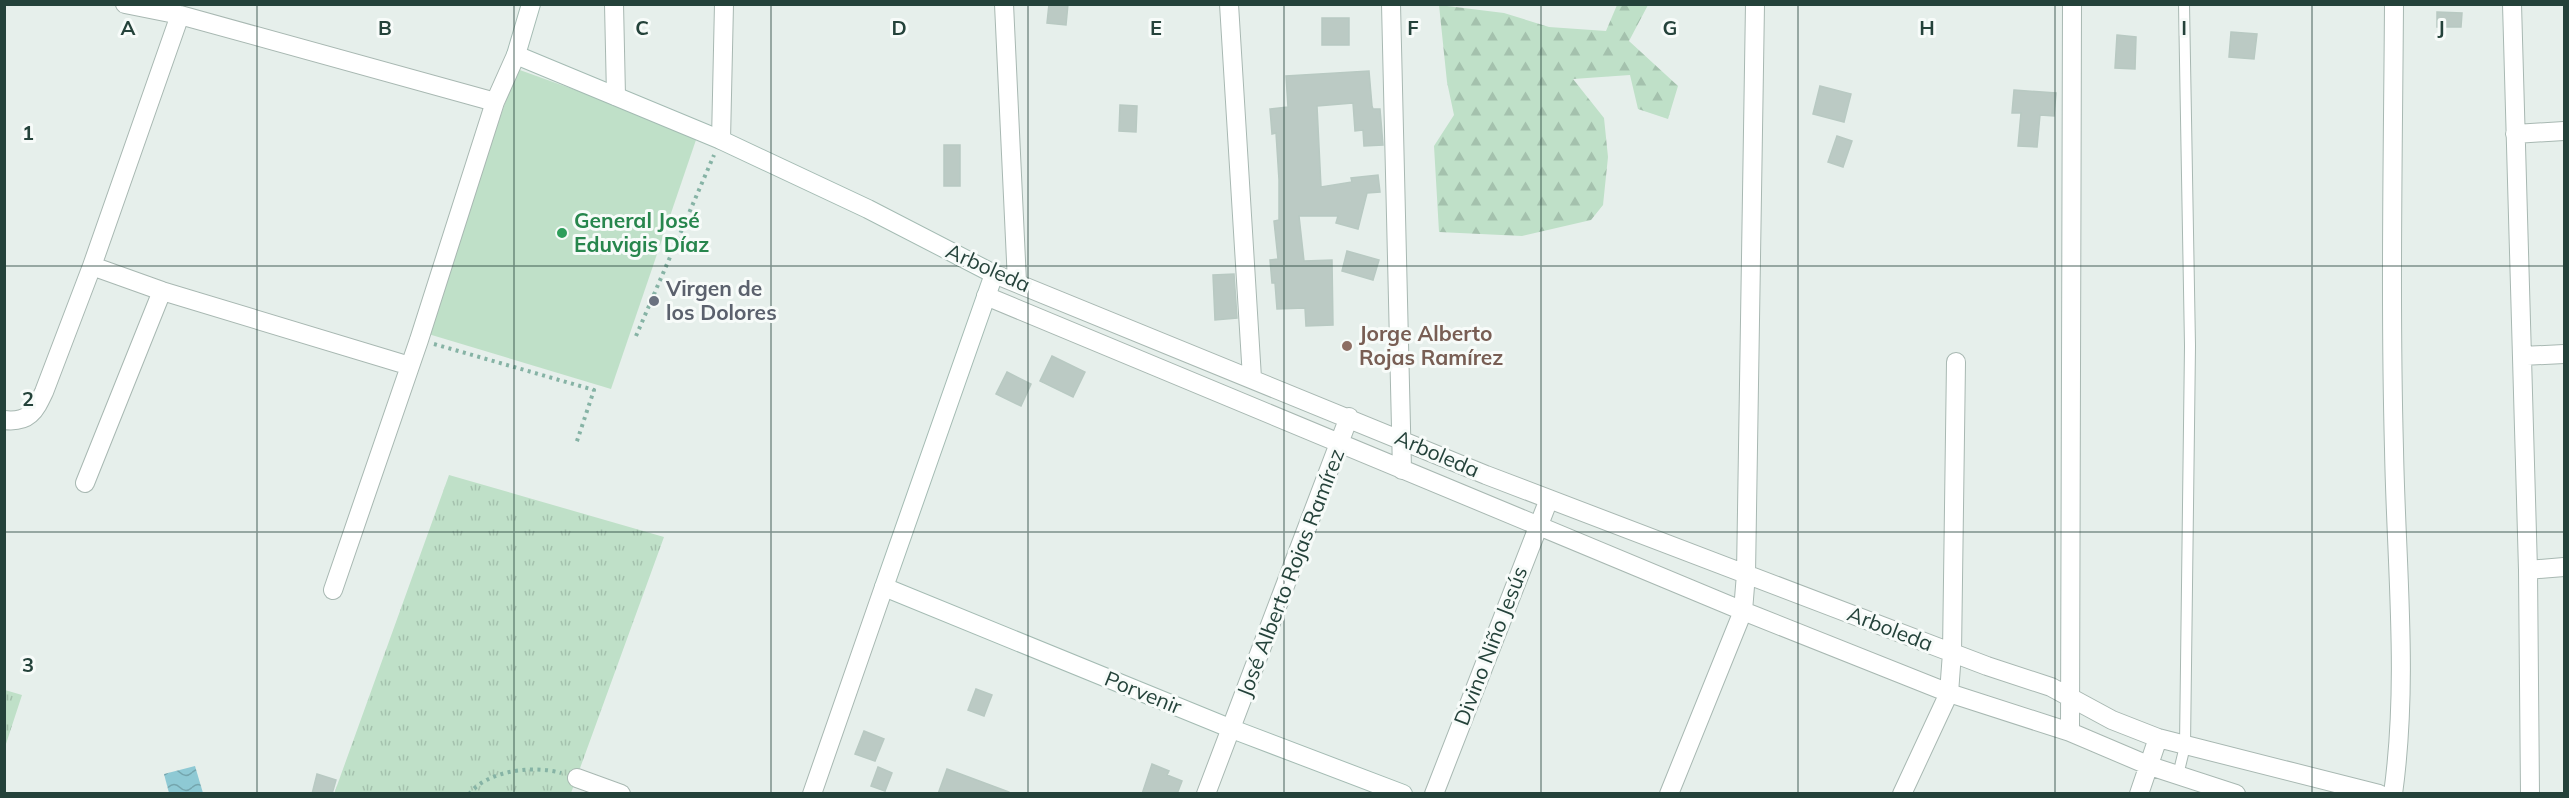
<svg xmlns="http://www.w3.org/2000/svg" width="2569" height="798" font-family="Mulish,sans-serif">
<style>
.grass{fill:url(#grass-tufts)}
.forest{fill:url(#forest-firs)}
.pitch{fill:#bfe0c8}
.water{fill:url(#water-waves)}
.building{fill:#bbcac4;stroke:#b8c9c2;stroke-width:1.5}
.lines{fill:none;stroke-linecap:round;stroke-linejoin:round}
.lane-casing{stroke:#a8b8b2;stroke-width:12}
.street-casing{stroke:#a8b8b2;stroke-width:20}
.secondary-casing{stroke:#a4bbb3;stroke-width:20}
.path{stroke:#86b3a5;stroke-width:4;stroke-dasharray:3 4.5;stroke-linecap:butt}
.lane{stroke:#fff;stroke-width:10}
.street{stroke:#fff;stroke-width:18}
.secondary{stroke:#fff;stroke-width:18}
.grid{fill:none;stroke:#24423a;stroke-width:1.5;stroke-opacity:0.55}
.leisure-dot{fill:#2e9e5b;stroke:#f7fbf9;stroke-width:2}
.worship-dot{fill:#6b7280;stroke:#f7fbf9;stroke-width:2}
.education-dot{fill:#8d6e63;stroke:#f7fbf9;stroke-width:2}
.labels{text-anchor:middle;stroke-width:6;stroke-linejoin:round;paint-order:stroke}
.leisure-label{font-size:21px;font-weight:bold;fill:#27864d;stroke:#f7fbf9;text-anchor:start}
.street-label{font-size:21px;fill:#24423a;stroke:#f7fbf9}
.worship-label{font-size:21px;font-weight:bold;fill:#5b616d;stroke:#f7fbf9;text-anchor:start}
.education-label{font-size:21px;font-weight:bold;fill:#785e54;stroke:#f7fbf9;text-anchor:start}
.grid-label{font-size:20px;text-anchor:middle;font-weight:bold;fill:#24423a;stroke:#f7fbf9;stroke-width:6;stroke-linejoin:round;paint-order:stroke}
</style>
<defs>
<pattern id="grass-tufts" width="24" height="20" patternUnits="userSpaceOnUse" patternTransform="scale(1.5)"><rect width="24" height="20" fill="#bfe0c8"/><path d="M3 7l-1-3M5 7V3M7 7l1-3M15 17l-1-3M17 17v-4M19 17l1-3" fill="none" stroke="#a4c1ad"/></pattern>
<pattern id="forest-firs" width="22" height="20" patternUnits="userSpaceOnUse" patternTransform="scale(1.5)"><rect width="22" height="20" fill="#bfe0c8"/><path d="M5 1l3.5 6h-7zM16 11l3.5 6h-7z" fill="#a4c1ad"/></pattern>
<pattern id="water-waves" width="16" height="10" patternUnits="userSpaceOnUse" patternTransform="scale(1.5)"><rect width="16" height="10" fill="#8ec9d4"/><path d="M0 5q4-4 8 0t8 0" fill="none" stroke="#74a5ad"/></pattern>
</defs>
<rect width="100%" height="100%" fill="#e6efeb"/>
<path class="grass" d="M 449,475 L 664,537 L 571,793 L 334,794 Z
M 5,690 L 22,695 L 5,747 L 4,690 Z"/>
<path class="forest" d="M 1439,5 L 1504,13 L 1549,27 L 1606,31 L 1617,5 L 1648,5 L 1629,41 L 1678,86 L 1668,119 L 1638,109 L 1630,75 L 1573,79 L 1604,118 L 1608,157 L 1603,205 L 1591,220 L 1522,236 L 1439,232 L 1434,146 L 1454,115 L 1447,82 Z"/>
<path class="pitch" d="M 517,69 L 698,134 L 611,389 L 425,333 Z"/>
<path class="water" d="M 195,766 L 203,793 L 169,793 L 164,774 Z"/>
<path class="building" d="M 1049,4 L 1068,4 L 1066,25 L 1047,23 Z
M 2437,12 L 2462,13 L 2461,27 L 2437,27 Z
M 1322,18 L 1349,18 L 1349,45 L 1322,45 Z
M 2231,32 L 2257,34 L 2254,59 L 2229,57 Z
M 2117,35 L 2136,37 L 2135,69 L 2115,68 Z
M 1369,71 L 1372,106 L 1373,109 L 1380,109 L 1383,145 L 1364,146 L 1363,130 L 1355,131 L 1353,103 L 1317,106 L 1321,187 L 1352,182 L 1351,178 L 1378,175 L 1380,192 L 1367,193 L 1358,229 L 1336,223 L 1338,216 L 1299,216 L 1304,261 L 1332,260 L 1333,325 L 1306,326 L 1305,308 L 1277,309 L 1275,283 L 1272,283 L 1270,260 L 1278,259 L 1274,221 L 1279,220 L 1279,180 L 1276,133 L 1272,134 L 1270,109 L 1288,107 L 1286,76 Z
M 1820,86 L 1851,94 L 1844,122 L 1813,114 Z
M 2014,90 L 2056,93 L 2054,116 L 2040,115 L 2037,147 L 2018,146 L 2021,113 L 2012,113 Z
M 1120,105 L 1137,106 L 1136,132 L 1119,131 Z
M 1837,136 L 1852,141 L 1843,167 L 1828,162 Z
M 944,145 L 960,145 L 960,186 L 944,186 Z
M 1347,251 L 1379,260 L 1373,280 L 1342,271 Z
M 1234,274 L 1237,318 L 1215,320 L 1213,275 Z
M 1052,356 L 1085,372 L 1073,397 L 1040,381 Z
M 1007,372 L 1031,384 L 1021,406 L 996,394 Z
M 976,689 L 992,695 L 984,716 L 968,710 Z
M 864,731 L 884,739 L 875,761 L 855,754 Z
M 1152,764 L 1169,771 L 1167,775 L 1182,781 L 1177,794 L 1142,794 Z
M 878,767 L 892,773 L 885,791 L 871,786 Z
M 947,769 L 1009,792 L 1009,794 L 938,794 Z
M 317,774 L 336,780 L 332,794 L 312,794 Z"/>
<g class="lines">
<g class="lane-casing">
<path id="lane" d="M 2178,775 L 2185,746 L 2190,346 L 2184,4"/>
</g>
<g class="street-casing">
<path id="street" d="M 125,4 L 180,15 L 495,102
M 614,4 L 616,96
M 1004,4 L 1017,282
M 1229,4 L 1252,378
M 1391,4 L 1402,470
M 2512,4 L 2528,570 L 2530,794
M 2515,134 L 2564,131
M 721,140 L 724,4
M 92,266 L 162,291 L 410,366
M 994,274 L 1486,475 L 1987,666 L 2051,687 L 2112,720 L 2158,738 L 2379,794
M 986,296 L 1743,611 L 1949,693 L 2070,732 L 2150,766 L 2236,794
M 2522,356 L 2564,354
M 4,420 C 29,423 35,411 44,392 L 92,266 L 180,15
M 85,483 L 162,291
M 2528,570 L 2564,567
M 333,590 L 419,340 L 495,102 L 516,55
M 2070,732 L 2072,4
M 577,778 L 621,794
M 812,794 L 884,587
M 1206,794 L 1349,417
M 1434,794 L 1549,499
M 1669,794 L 1743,611 L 1746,574 L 1755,4
M 1902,794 L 1949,693 L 1952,653 L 1956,362
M 2139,794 L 2158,738
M 2393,794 C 2409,679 2396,565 2394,449 C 2390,301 2393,153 2394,4"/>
</g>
<g class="secondary-casing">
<path id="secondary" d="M 531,4 L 516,55 L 721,140 L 868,209 L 994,274 L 884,587 L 1232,729 L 1403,794"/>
</g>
<path class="path" d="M 636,336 L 714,155
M 434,344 L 594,390 L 576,444
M 469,794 C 488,770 534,765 561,773"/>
<use href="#lane" class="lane"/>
<use href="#street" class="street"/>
<use href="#secondary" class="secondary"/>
</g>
<path class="grid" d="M 257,4 L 257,794M 514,4 L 514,794M 771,4 L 771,794M 1028,4 L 1028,794M 1284,4 L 1284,794M 1541,4 L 1541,794M 1798,4 L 1798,794M 2055,4 L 2055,794M 2312,4 L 2312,794M 4,266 L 2564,266M 4,532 L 2564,532"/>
<circle class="leisure-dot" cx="562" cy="233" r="6"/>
<circle class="worship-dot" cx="654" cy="301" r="6"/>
<circle class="education-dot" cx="1347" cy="346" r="6"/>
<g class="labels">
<g class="leisure-label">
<text x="574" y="228">General José<tspan x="574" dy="24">Eduvigis Díaz</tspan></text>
</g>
<g class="street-label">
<text transform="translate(988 268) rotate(24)" y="7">Arboleda</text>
<text transform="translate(1437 454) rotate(23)" y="7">Arboleda</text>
<text transform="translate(1291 573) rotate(-69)" y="7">José Alberto Rojas Ramírez</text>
<text transform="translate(1890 629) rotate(21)" y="7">Arboleda</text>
<text transform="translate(1491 646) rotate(-69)" y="7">Divino Niño Jesús</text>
<text transform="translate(1143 693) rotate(22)" y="7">Porvenir</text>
</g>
<g class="worship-label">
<text x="666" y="296">Virgen de<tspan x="666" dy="24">los Dolores</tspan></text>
</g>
<g class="education-label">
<text x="1359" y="341">Jorge Alberto<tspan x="1359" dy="24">Rojas Ramírez</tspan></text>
</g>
</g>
<g class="grid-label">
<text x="128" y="35">A</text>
<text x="385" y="35">B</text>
<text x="642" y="35">C</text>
<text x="899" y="35">D</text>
<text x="1156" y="35">E</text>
<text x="1413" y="35">F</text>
<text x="1670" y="35">G</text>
<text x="1927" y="35">H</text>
<text x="2184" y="35">I</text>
<text x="2441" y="35">J</text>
<text x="28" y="140">1</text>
<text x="28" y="406">2</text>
<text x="28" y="672">3</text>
</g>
<rect width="2569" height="798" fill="none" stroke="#24423a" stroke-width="12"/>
</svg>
